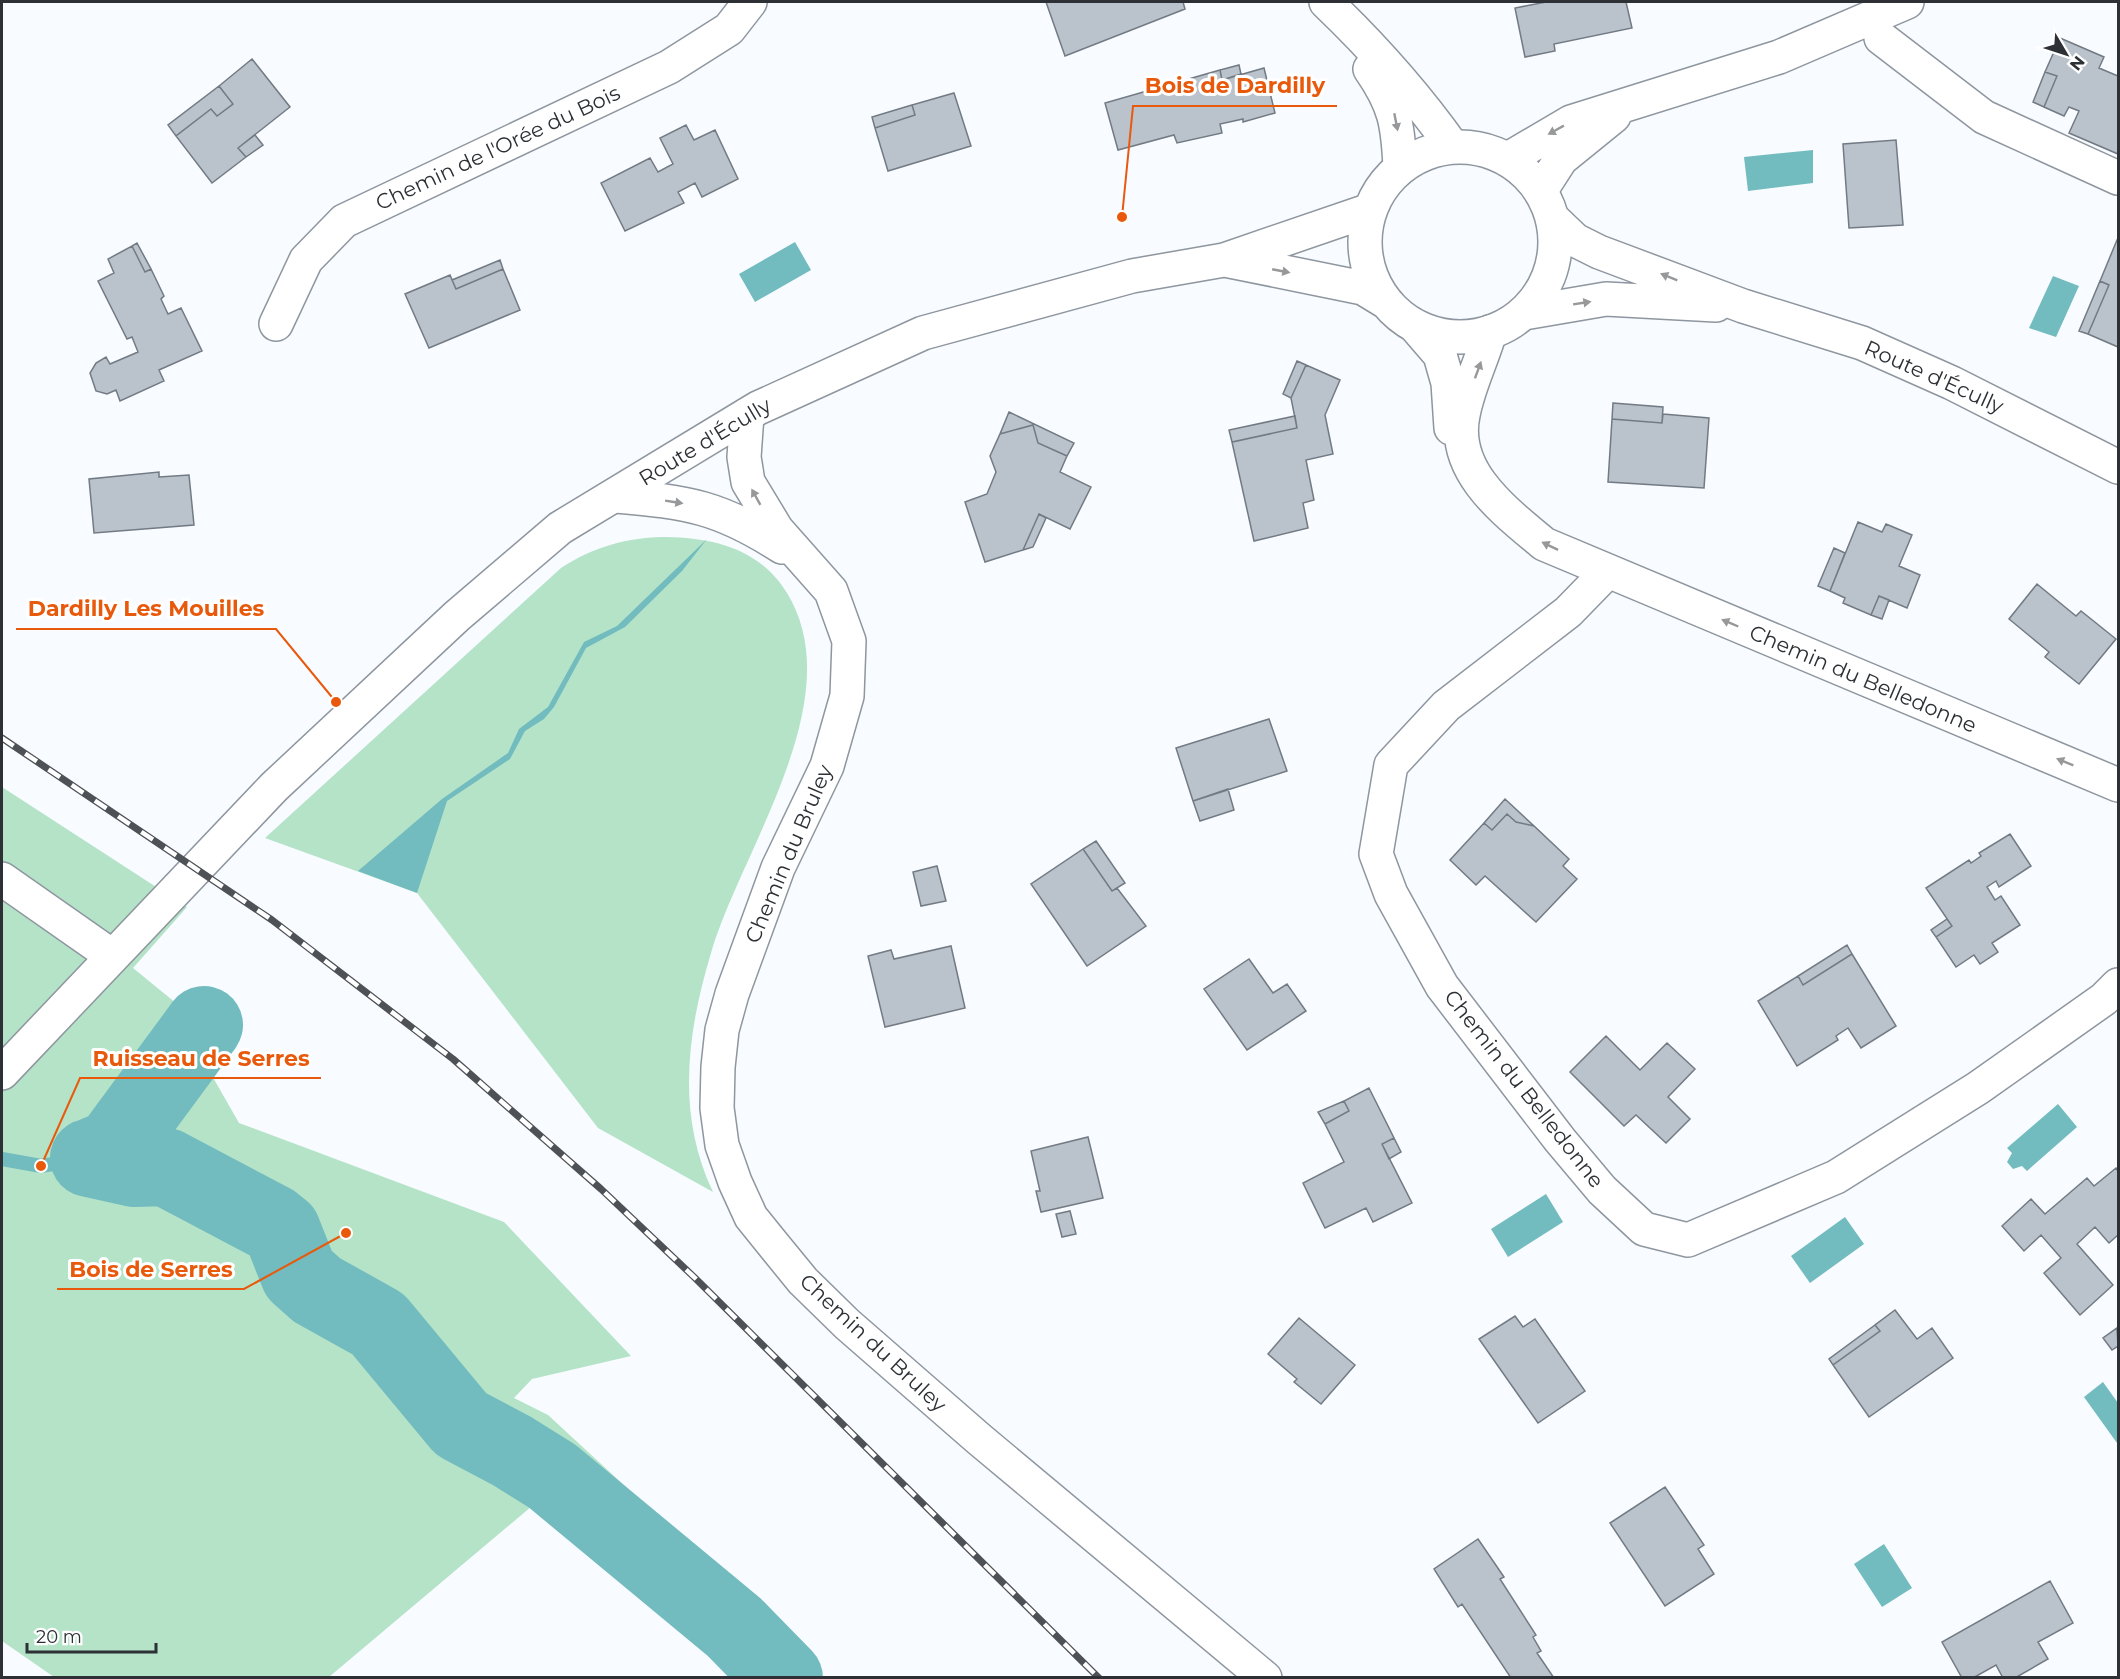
<svg xmlns="http://www.w3.org/2000/svg" width="2120" height="1679" font-family="Montserrat,sans-serif">
<style>
.green{fill:#b5e3c8}
.water{fill:#72bbbe}
.lines{fill:none;stroke-linecap:round;stroke-linejoin:round}
.stream{stroke:#72bbbe;stroke-width:14}
.river{stroke:#72bbbe;stroke-width:78}
.building{fill:#bac2cb;stroke:#727a83;stroke-width:1.5}
.minor-casing{stroke:#8e969f;stroke-width:36}
.major-casing{stroke:#8e969f;stroke-width:36}
.minor{stroke:#fff;stroke-width:33}
.major{stroke:#fff;stroke-width:33}
.rail-casing{stroke:#4e5155;stroke-width:7}
.rail{stroke:#fff;stroke-width:4.5;stroke-dasharray:14;stroke-linecap:butt}
.oneway{fill:#96989a}
.labels{text-anchor:middle;stroke-width:6;stroke-linejoin:round;paint-order:stroke}
.street-label{font-size:21px;fill:#2d3034;stroke:#fff}
.leader{fill:none;stroke:#e8590c;stroke-width:2}
.callout-dot{fill:#e8590c;stroke:#fff;stroke-width:2}
.callout-label{font-size:22px;text-anchor:middle;font-weight:bold;fill:#e8590c;stroke:#fff;stroke-width:6;stroke-linejoin:round;paint-order:stroke}
</style>
<rect width="100%" height="100%" fill="#f8fbff"/>
<path class="green" d="M 666,537 C 715,538 760,549 787,593 C 852,699 741,850 711,953 C 687,1033 676,1114 713,1192 L 598,1128 L 417,893 L 265,838 L 561,568 C 593,547 628,537 666,537 Z
M 2,787 L 187,907 L 133,968 L 220,1039 L 203,1060 L 239,1123 L 504,1222 L 631,1356 L 532,1379 L 514,1398 L 548,1415 L 638,1498 L 814,1677 L 731,1677 L 544,1496 L 329,1677 L 54,1677 L 2,1641 Z"/>
<path class="water" d="M 1813,150 L 1813,183 L 1748,191 L 1744,157 Z
M 795,242 L 811,270 L 755,302 L 739,274 Z
M 2053,276 L 2079,286 L 2056,337 L 2029,328 Z
M 707,539 L 682,571 L 625,627 L 586,648 L 554,707 L 544,719 L 525,731 L 510,759 L 447,801 L 417,893 L 358,871 L 442,799 L 508,753 L 519,729 L 548,707 L 584,642 L 617,626 Z
M 2058,1104 L 2077,1127 L 2027,1171 L 2022,1166 L 2013,1169 L 2007,1162 L 2012,1153 L 2007,1148 Z
M 1546,1194 L 1563,1222 L 1508,1257 L 1491,1229 Z
M 1845,1217 L 1864,1244 L 1810,1283 L 1791,1256 Z
M 2103,1382 L 2118,1403 L 2117,1443 L 2084,1397 Z
M 1884,1544 L 1912,1588 L 1882,1607 L 1854,1564 Z"/>
<g class="lines">
<path class="stream" d="M 2,1159 L 41,1166 L 89,1158"/>
<path class="river" d="M 89,1158 L 134,1168 L 166,1167 L 272,1223 L 282,1231 L 299,1274 L 317,1290 L 378,1324 L 461,1424 L 512,1451 L 552,1476 L 734,1627 L 784,1678
M 89,1158 L 111,1149 L 117,1143 L 204,1025"/>
</g>
<path class="building" d="M 1046,2 L 1183,2 L 1185,9 L 1065,56 Z
M 1546,2 L 1626,2 L 1632,28 L 1554,44 L 1555,51 L 1525,57 L 1515,8 Z
M 2060,38 L 2104,57 L 2099,68 L 2118,76 L 2118,154 L 2069,133 L 2079,111 L 2069,107 L 2064,116 L 2044,107 L 2057,76 L 2045,72 Z
M 252,59 L 290,107 L 238,148 L 246,157 L 212,183 L 176,136 L 211,109 L 217,116 L 233,104 L 219,86 Z
M 1239,65 L 1241,74 L 1222,80 L 1220,70 Z
M 1264,68 L 1275,113 L 1243,122 L 1243,119 L 1220,124 L 1222,133 L 1177,143 L 1174,135 L 1118,150 L 1105,103 L 1220,70 L 1222,80 Z
M 2045,72 L 2057,76 L 2044,107 L 2033,102 Z
M 219,86 L 233,104 L 217,116 L 211,109 L 176,136 L 168,125 Z
M 954,93 L 971,146 L 888,171 L 875,128 L 915,115 L 912,105 Z
M 912,105 L 915,115 L 875,128 L 872,117 Z
M 686,125 L 694,140 L 715,130 L 738,179 L 702,197 L 695,183 L 678,192 L 684,203 L 625,231 L 601,183 L 650,158 L 658,172 L 673,164 L 660,138 Z
M 255,135 L 263,145 L 246,157 L 238,148 Z
M 1896,140 L 1903,225 L 1849,228 L 1843,144 Z
M 2117,240 L 2118,241 L 2118,347 L 2088,334 L 2109,285 L 2100,281 Z
M 137,243 L 151,269 L 145,272 L 132,246 Z
M 132,246 L 145,272 L 151,269 L 164,296 L 161,299 L 168,314 L 181,308 L 202,351 L 159,370 L 164,381 L 120,401 L 116,390 L 107,394 L 96,391 L 90,373 L 96,363 L 106,357 L 110,364 L 138,352 L 132,337 L 127,339 L 98,281 L 114,273 L 108,259 Z
M 500,260 L 503,269 L 456,289 L 452,280 Z
M 503,269 L 520,310 L 429,348 L 405,294 L 450,275 L 456,289 Z
M 2100,281 L 2109,285 L 2088,334 L 2079,331 Z
M 1297,361 L 1306,365 L 1291,398 L 1283,394 Z
M 1306,365 L 1340,380 L 1325,415 L 1333,454 L 1306,460 L 1314,500 L 1303,503 L 1308,528 L 1254,541 L 1232,442 L 1297,428 L 1291,398 Z
M 1613,403 L 1663,407 L 1662,423 L 1612,419 Z
M 1009,412 L 1074,443 L 1067,456 L 1038,443 L 1033,425 L 1000,434 Z
M 1663,414 L 1709,418 L 1704,488 L 1608,482 L 1612,419 L 1662,423 Z
M 1295,416 L 1297,428 L 1232,442 L 1229,430 Z
M 1033,425 L 1038,443 L 1067,456 L 1060,472 L 1091,487 L 1070,529 L 1039,514 L 1023,550 L 985,562 L 965,502 L 987,494 L 996,472 L 990,456 L 1000,434 Z
M 159,472 L 159,477 L 189,475 L 194,525 L 94,533 L 89,479 Z
M 1039,514 L 1046,518 L 1033,547 L 1023,550 Z
M 1858,522 L 1882,532 L 1886,524 L 1912,535 L 1899,566 L 1920,575 L 1907,608 L 1879,596 L 1871,615 L 1843,603 L 1845,598 L 1830,591 Z
M 1834,548 L 1845,553 L 1830,591 L 1818,586 Z
M 2037,584 L 2076,616 L 2081,611 L 2116,639 L 2079,684 L 2045,657 L 2049,652 L 2009,619 Z
M 1879,596 L 1889,600 L 1882,619 L 1871,615 Z
M 1269,719 L 1287,771 L 1193,801 L 1176,748 Z
M 1228,789 L 1234,810 L 1200,821 L 1193,801 Z
M 1505,799 L 1534,826 L 1516,822 L 1507,814 L 1492,830 L 1484,823 Z
M 1507,814 L 1516,822 L 1534,826 L 1569,859 L 1563,866 L 1577,879 L 1536,922 L 1485,876 L 1476,885 L 1450,860 L 1484,823 L 1492,830 Z
M 2010,834 L 2031,866 L 1999,887 L 1996,881 L 1987,887 L 1995,900 L 2001,896 L 2020,925 L 1992,943 L 1998,952 L 1980,964 L 1974,955 L 1956,967 L 1936,937 L 1952,926 L 1926,888 L 1969,860 L 1971,863 L 1981,856 L 1979,853 Z
M 1096,841 L 1125,883 L 1112,891 L 1083,849 Z
M 1083,849 L 1112,891 L 1117,888 L 1146,926 L 1087,966 L 1031,884 Z
M 937,866 L 946,901 L 921,906 L 913,872 Z
M 1947,919 L 1952,926 L 1936,937 L 1931,930 Z
M 1847,945 L 1852,954 L 1803,985 L 1798,976 Z
M 951,946 L 965,1008 L 885,1027 L 868,956 L 891,950 L 894,959 Z
M 1852,954 L 1896,1026 L 1861,1048 L 1848,1028 L 1836,1036 L 1838,1040 L 1797,1066 L 1758,1001 L 1798,976 L 1803,985 Z
M 1249,959 L 1273,993 L 1287,984 L 1306,1011 L 1247,1050 L 1204,989 Z
M 1606,1036 L 1640,1070 L 1667,1043 L 1695,1069 L 1668,1097 L 1690,1119 L 1666,1143 L 1636,1115 L 1624,1126 L 1570,1072 Z
M 1369,1088 L 1394,1138 L 1382,1144 L 1412,1203 L 1373,1222 L 1366,1208 L 1325,1228 L 1303,1183 L 1344,1162 L 1325,1124 L 1349,1111 L 1344,1101 Z
M 1344,1101 L 1349,1111 L 1325,1124 L 1318,1112 Z
M 1088,1137 L 1103,1198 L 1041,1212 L 1036,1191 L 1040,1191 L 1031,1151 Z
M 1394,1138 L 1401,1152 L 1389,1159 L 1382,1144 Z
M 2116,1168 L 2118,1171 L 2118,1235 L 2109,1243 L 2095,1227 L 2077,1244 L 2113,1285 L 2080,1315 L 2044,1273 L 2061,1258 L 2041,1235 L 2024,1251 L 2002,1226 L 2031,1199 L 2045,1214 L 2087,1178 L 2094,1186 Z
M 1070,1211 L 1076,1234 L 1062,1237 L 1056,1214 Z
M 1895,1310 L 1917,1339 L 1932,1328 L 1953,1358 L 1869,1417 L 1833,1365 L 1880,1331 L 1875,1325 Z
M 1515,1316 L 1523,1327 L 1535,1319 L 1585,1391 L 1538,1423 L 1479,1339 Z
M 1299,1318 L 1355,1365 L 1321,1404 L 1294,1382 L 1297,1379 L 1268,1354 Z
M 1875,1325 L 1880,1331 L 1833,1365 L 1829,1359 Z
M 2117,1328 L 2118,1346 L 2112,1350 L 2103,1338 Z
M 1665,1487 L 1704,1545 L 1698,1549 L 1714,1574 L 1665,1606 L 1610,1523 Z
M 1478,1539 L 1504,1577 L 1500,1579 L 1536,1635 L 1533,1637 L 1541,1651 L 1537,1653 L 1554,1678 L 1511,1678 L 1462,1604 L 1458,1607 L 1434,1569 Z
M 2050,1581 L 2073,1623 L 2038,1642 L 2048,1659 L 2015,1678 L 2003,1678 L 1996,1665 L 1973,1678 L 1962,1678 L 1942,1642 Z"/>
<g class="lines">
<g class="minor-casing">
<path id="minor" d="M 1326,2 C 1372,46 1415,94 1452,146
M 1881,38 L 1984,117 L 2118,178
M 1370,69 C 1395,105 1398,124 1400,167
M 1508,159 L 1571,122 L 1779,57 L 1907,2
M 1541,190 L 1561,159 L 1614,116
M 276,324 L 306,260 L 344,221 L 669,67 L 729,29 L 750,2
M 1415,326 L 1440,355 L 1448,383 L 1451,428
M 1490,332 C 1482,360 1468,387 1463,415 C 1451,472 1506,512 1544,544 L 2118,785
M 747,415 L 744,457 L 748,482 L 777,530 L 831,591 L 849,641 L 847,696 L 827,766 L 778,868 L 732,994 L 722,1030 L 718,1067 L 717,1108 L 722,1145 L 735,1182 L 751,1217 L 772,1243 L 803,1281 L 847,1324 L 979,1439 L 1265,1678
M 616,496 C 688,502 720,507 782,547
M 1608,571 L 1568,612 L 1446,706 L 1391,765 L 1376,854 L 1391,894 L 1442,986 L 1560,1140 L 1602,1190 L 1644,1229 L 1688,1240 L 1836,1177 L 1978,1088 L 2104,999 L 2118,985
M 2,879 L 112,956"/>
</g>
<g class="major-casing">
<path id="major" d="M1365 242a95 95 0 1 1 190 0a95 95 0 1 1-190 0Z
M 1553,219 L 1575,240 L 1599,252 L 1743,306 L 1862,343 L 1952,383 L 2118,467
M 1225,260 L 1363,288 L 1386,302
M 1524,313 L 1606,299 L 1716,305
M 2,1073 L 274,787 L 457,616 L 560,528 L 758,408 L 923,333 L 1132,276 L 1224,260 L 1370,210"/>
</g>
<use href="#minor" class="minor"/>
<use href="#major" class="major"/>
<g class="rail-casing">
<path id="rail" d="M 2,738 L 272,920 L 453,1059 L 601,1189 L 694,1277 L 1099,1678"/>
</g>
<use href="#rail" class="rail"/>
</g>
<defs><path id="oneway-solid" d="M-6-.8H1V-3.2L6.5 0L1 3.2V.8H-6Z" transform="scale(1.5)"/></defs>
<g class="oneway">
<use href="#oneway-solid" transform="translate(1396 122) rotate(79)"/>
<use href="#oneway-solid" transform="translate(1556 130) rotate(151)"/>
<use href="#oneway-solid" transform="translate(1281 271) rotate(11)"/>
<use href="#oneway-solid" transform="translate(1669 277) rotate(-158)"/>
<use href="#oneway-solid" transform="translate(1582 303) rotate(-9)"/>
<use href="#oneway-solid" transform="translate(1478 370) rotate(-70)"/>
<use href="#oneway-solid" transform="translate(756 497) rotate(-119)"/>
<use href="#oneway-solid" transform="translate(674 502) rotate(9)"/>
<use href="#oneway-solid" transform="translate(1550 546) rotate(-154)"/>
<use href="#oneway-solid" transform="translate(1730 623) rotate(-157)"/>
<use href="#oneway-solid" transform="translate(2065 762) rotate(-158)"/>
</g>
<g class="labels">
<g class="street-label">
<text transform="translate(498 148) rotate(-25)" y="7">Chemin de l'Orée du Bois</text>
<text transform="translate(1934 377) rotate(24)" y="7">Route d'Écully</text>
<text transform="translate(705 442) rotate(-31)" y="7">Route d'Écully</text>
<text transform="translate(1863 679) rotate(23)" y="7">Chemin du Belledonne</text>
<text transform="translate(789 854) rotate(-67)" y="7">Chemin du Bruley</text>
<text transform="translate(1524 1089) rotate(52)" y="7">Chemin du Belledonne</text>
<text transform="translate(873 1343) rotate(43)" y="7">Chemin du Bruley</text>
</g>
</g>
<path class="leader" d="M1122 217L1133 106H1337M336 702L276 629H16M41 1166L80 1078H321M346 1233L244 1289H57"/>
<g class="callout-dot">
<circle cx="1122" cy="217" r="6"/>
<circle cx="336" cy="702" r="6"/>
<circle cx="41" cy="1166" r="6"/>
<circle cx="346" cy="1233" r="6"/>
</g>
<g class="callout-label">
<text x="1235" y="93">Bois de Dardilly</text>
<text x="146" y="616">Dardilly Les Mouilles</text>
<text x="201" y="1066">Ruisseau de Serres</text>
<text x="151" y="1277">Bois de Serres</text>
</g>
<rect width="2120" height="1679" fill="none" stroke="#2d3034" stroke-width="6"/>
<g transform="translate(2066 54) rotate(129)" stroke="#ffffff" stroke-width="4.5" paint-order="stroke">
<path d="M0-4.5L10 22L0 15L-10 22Z" fill="#2d3034"/>
<text y="-9" font-size="16" font-weight="bold" text-anchor="middle" fill="#2d3034">N</text>
</g>
<path d="M27 1643v9h129v-9" fill="none" stroke="#2d3034" stroke-width="3"/>
<text x="36" y="1643" font-size="18" fill="#2d3034" stroke="#ffffff" stroke-width="4.5" paint-order="stroke">20 m</text>
</svg>
